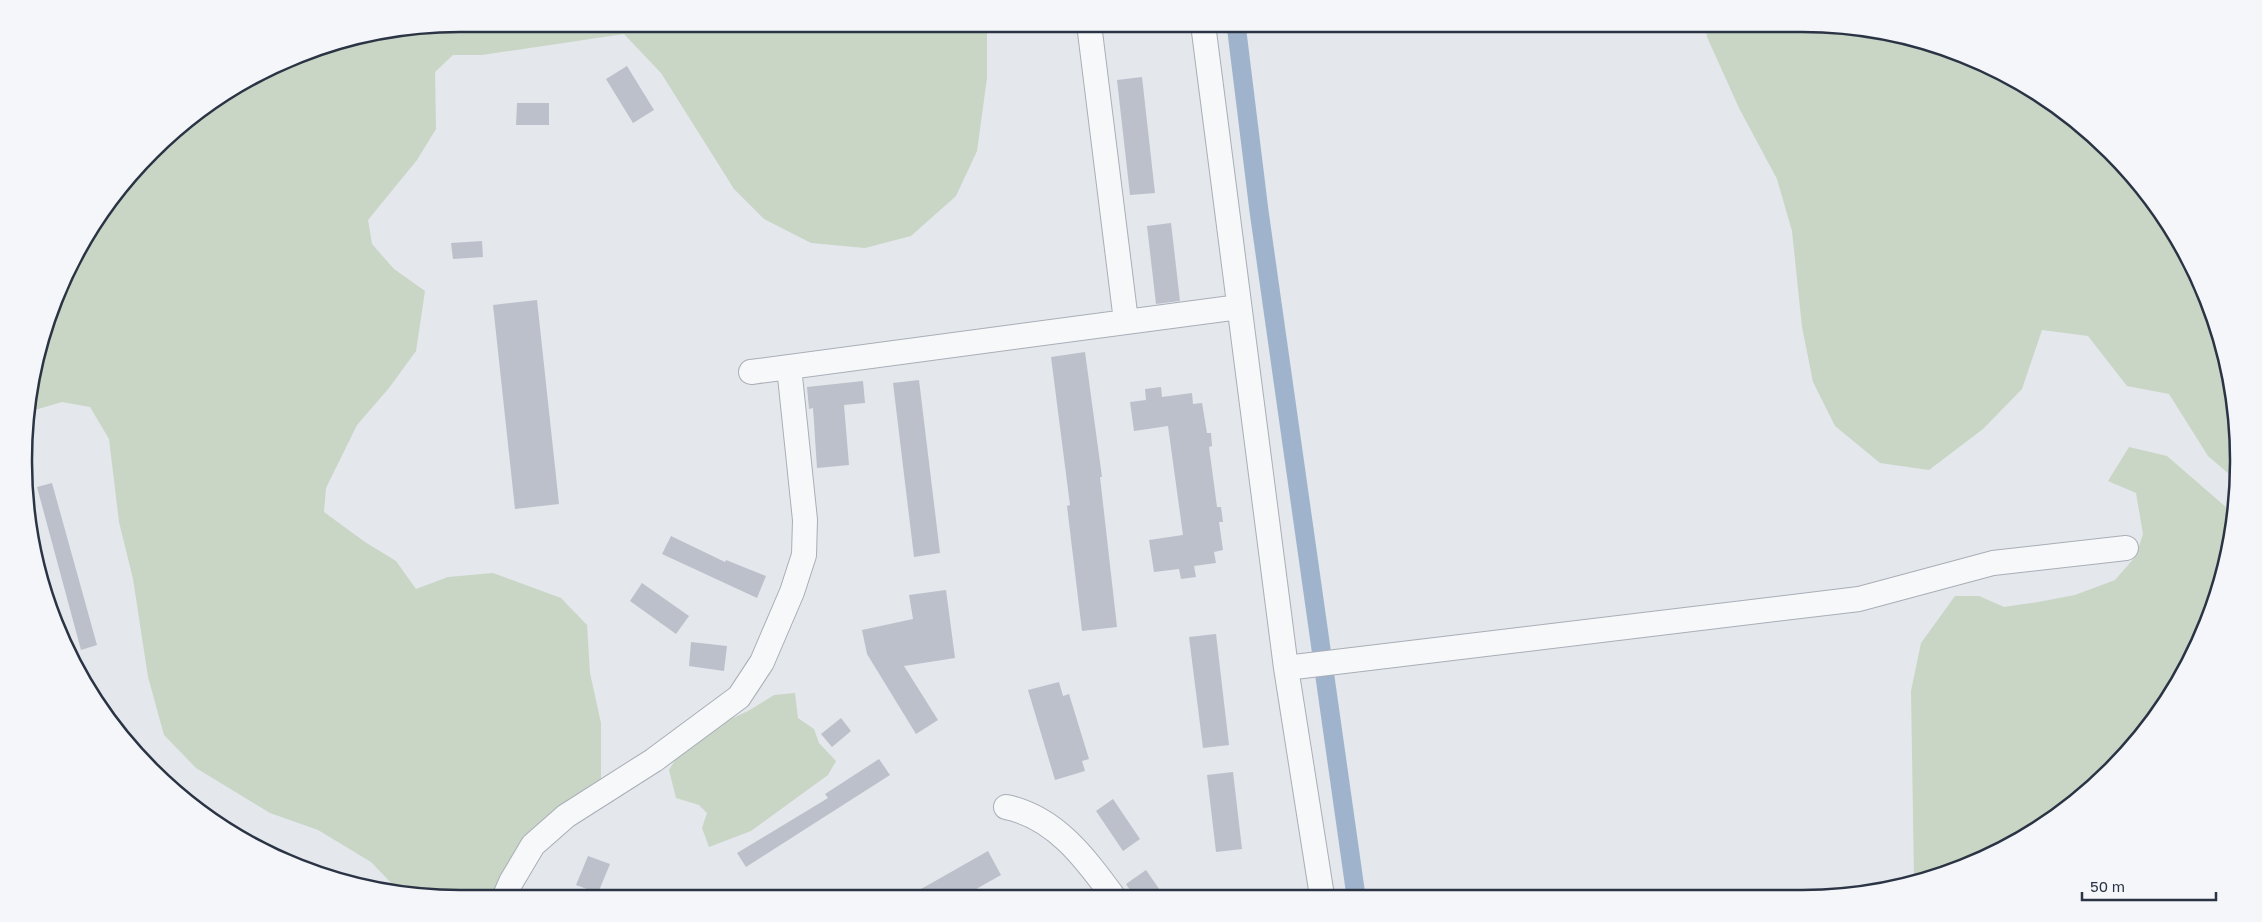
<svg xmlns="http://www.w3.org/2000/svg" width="2262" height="922" font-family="'Golos Text',sans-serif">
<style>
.green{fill:#c9d6c5}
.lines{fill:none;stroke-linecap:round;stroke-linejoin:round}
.canal{stroke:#9fb4cc;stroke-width:19}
.building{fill:#bbc0ca}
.minor-casing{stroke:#a9aeb7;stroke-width:26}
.minor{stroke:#f7f8fa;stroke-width:24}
.rim{fill:none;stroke:#2b3445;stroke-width:2.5}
</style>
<rect width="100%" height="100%" fill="#e4e7ec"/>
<path class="green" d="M 461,24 L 987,24 L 987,78 L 977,151 L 956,196 L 911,236 L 865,248 L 811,243 L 764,219 L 734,189 L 661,73 L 624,34 L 482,55 L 453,55 L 435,72 L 436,129 L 417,160 L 368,220 L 372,244 L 394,269 L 425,291 L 416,351 L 389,388 L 357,425 L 326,488 L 324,512 L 365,542 L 396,561 L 416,589 L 448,577 L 493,573 L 561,598 L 587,625 L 590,673 L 601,723 L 601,785 L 508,876 L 492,898 L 461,898 L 395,887 L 371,862 L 318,830 L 270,813 L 196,768 L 164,735 L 148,677 L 133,579 L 119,522 L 109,439 L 90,407 L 62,402 L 28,412 L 28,404 L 47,320 L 82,243 L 173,132 L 242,82 L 320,47 Z
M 1705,24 L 1801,24 L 1941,47 L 2019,82 L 2089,132 L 2148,195 L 2193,267 L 2223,348 L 2237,432 L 2236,480 L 2208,456 L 2169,394 L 2127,386 L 2088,336 L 2042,330 L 2022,389 L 1983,429 L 1929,470 L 1880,463 L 1835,426 L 1813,382 L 1802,327 L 1792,231 L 1777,179 L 1739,108 L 1707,37 Z
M 2129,447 L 2167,456 L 2235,515 L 2215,601 L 2165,704 L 2089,790 L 1994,853 L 1914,878 L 1911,691 L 1921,643 L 1955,596 L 1979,596 L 2004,607 L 2038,602 L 2075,595 L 2115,580 L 2136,556 L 2143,534 L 2136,493 L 2108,481 Z
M 795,693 L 798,718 L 814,729 L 819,743 L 836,761 L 828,775 L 751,831 L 709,847 L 702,828 L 707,813 L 699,805 L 676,798 L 669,770 L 688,739 L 748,711 L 774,695 Z"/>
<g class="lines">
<path class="canal" d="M 1236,24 L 1259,211 L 1356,896"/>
</g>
<path class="building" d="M 627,66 L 654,110 L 633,123 L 606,79 Z
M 1142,77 L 1155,193 L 1130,195 L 1117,80 Z
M 517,103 L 549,103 L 549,125 L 516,125 Z
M 1171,223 L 1180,301 L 1156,304 L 1147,226 Z
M 482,241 L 483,257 L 453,259 L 451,243 Z
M 537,300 L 559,504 L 515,509 L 493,305 Z
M 1085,352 L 1102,477 L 1100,477 L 1117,627 L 1082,631 L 1067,506 L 1070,505 L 1051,357 Z
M 919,380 L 940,553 L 914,557 L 893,383 Z
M 863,381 L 865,403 L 844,405 L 849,465 L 817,468 L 813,408 L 809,409 L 807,387 Z
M 1161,387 L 1162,397 L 1192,393 L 1193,404 L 1202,403 L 1207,433 L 1211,433 L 1212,446 L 1209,447 L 1217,507 L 1221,507 L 1223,522 L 1219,522 L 1223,550 L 1214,552 L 1216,563 L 1194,566 L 1196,577 L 1181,579 L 1179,569 L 1154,572 L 1149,540 L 1183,535 L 1168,426 L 1134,431 L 1130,402 L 1146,400 L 1145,389 Z
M 52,483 L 97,645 L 81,650 L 37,487 Z
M 671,536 L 725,562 L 726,560 L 766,576 L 757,598 L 662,554 Z
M 642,583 L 689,616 L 676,634 L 630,601 Z
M 946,590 L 955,658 L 904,666 L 938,720 L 916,734 L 867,654 L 862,630 L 913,619 L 909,595 Z
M 1216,634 L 1229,745 L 1203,748 L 1189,637 Z
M 691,642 L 727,646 L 724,671 L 689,666 Z
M 1059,682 L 1063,696 L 1069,694 L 1089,759 L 1082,761 L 1085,771 L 1055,780 L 1028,690 Z
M 841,718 L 851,731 L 832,747 L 821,734 Z
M 879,759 L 890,775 L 746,867 L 737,853 L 828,798 L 825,794 Z
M 1233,772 L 1242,849 L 1216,852 L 1207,775 Z
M 1113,799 L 1140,839 L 1123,851 L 1096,811 Z
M 988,851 L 1001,875 L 962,897 L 907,897 Z
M 588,856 L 610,864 L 598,893 L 576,885 Z
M 1146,870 L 1164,896 L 1134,896 L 1126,884 Z"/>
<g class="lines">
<g class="minor-casing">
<path id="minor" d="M 1089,24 L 1126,321
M 1203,24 L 1286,668 L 1322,896
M 751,372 L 1239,307
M 1286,668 L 1859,599 L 1993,563 L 2126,548
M 1006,807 C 1055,817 1085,858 1113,896
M 504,898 L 511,882 L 533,845 L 566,816 L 654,760 L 739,697 L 762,662 L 792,592 L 804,555 L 805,520 L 789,367"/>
</g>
<use href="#minor" class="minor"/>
</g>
<path d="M0 0H2262V922H0ZM460 32H1802A428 428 0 0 1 2230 460V462A428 428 0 0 1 1802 890H460A428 428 0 0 1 32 462V460A428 428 0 0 1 460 32Z" fill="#f4f6f9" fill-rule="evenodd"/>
<path class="rim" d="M460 32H1802A428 428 0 0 1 2230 460V462A428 428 0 0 1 1802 890H460A428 428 0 0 1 32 462V460A428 428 0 0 1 460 32Z"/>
<path d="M2082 892v8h134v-8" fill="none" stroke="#2b3445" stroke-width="2.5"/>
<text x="2090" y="892" font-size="15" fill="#2b3445" stroke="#f4f6f9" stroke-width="4" paint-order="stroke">50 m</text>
</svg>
